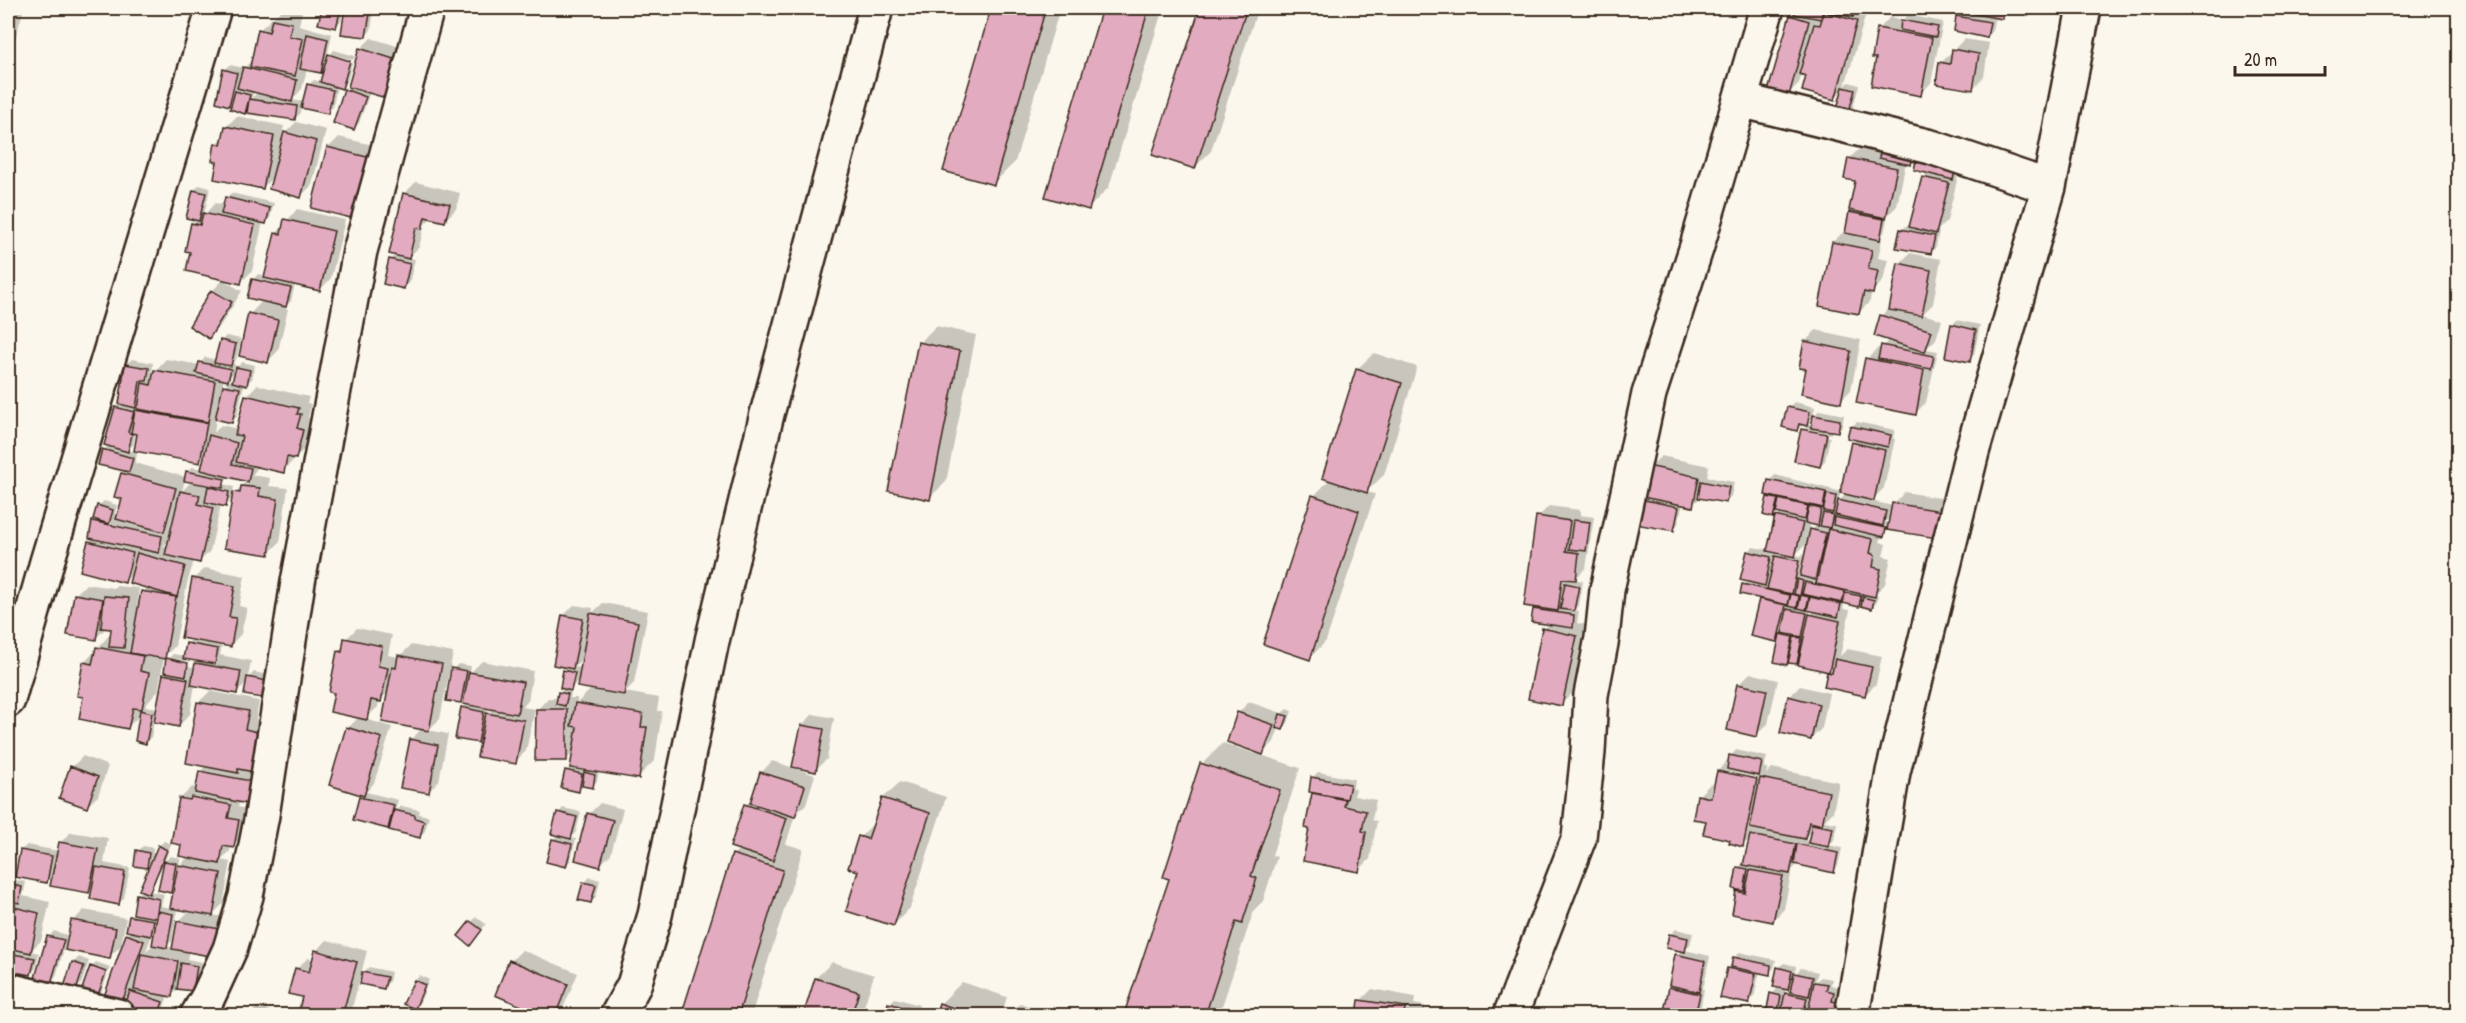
<svg xmlns="http://www.w3.org/2000/svg" width="2466" height="1023" font-family="'Patrick Hand',sans-serif">
<style>
.shadow{fill:#0003;fill-rule:evenodd}
.building{fill:#e3abbf;stroke:#3b2a1e;stroke-width:1.5}
.lines{fill:none;stroke-linecap:round;stroke-linejoin:round}
.minor-casing{stroke:#3b2a1e;stroke-width:38}
.minor{stroke:#fbf7ec;stroke-width:33}
</style>
<rect width="100%" height="100%" fill="#fbf7ec"/>
<filter id="ink" filterUnits="userSpaceOnUse"><feTurbulence type="fractalNoise" baseFrequency=".0167" numOctaves="2"/><feDisplacementMap in="SourceGraphic" scale="12" xChannelSelector="R" yChannelSelector="G"/><feConvolveMatrix kernelMatrix="1 2 1 2 8 2 1 2 1" color-interpolation-filters="sRGB"/></filter>
<g filter="url(#ink)">
<path class="shadow" d="M 8,8 L 24,8 L 8,63 Z
M 284,8 L 302,12 L 299,25 L 332,34 L 327,57 L 330,54 L 330,57 L 352,63 L 347,82 L 342,87 L 337,85 L 333,107 L 327,112 L 301,107 L 300,114 L 294,119 L 250,106 L 244,112 L 235,98 L 229,104 L 224,70 L 230,65 L 244,68 L 253,59 L 259,30 ZM 326,66 L 322,82 L 314,80 L 308,85 L 304,102 L 292,100 L 302,89 L 307,69 L 320,72 ZM 254,91 L 258,92 L 251,99 Z
M 323,8 L 344,8 L 341,21 L 336,26 L 320,23 Z
M 347,8 L 374,8 L 371,30 L 366,36 L 343,33 Z
M 992,8 L 1060,8 L 1015,162 L 993,184 L 945,170 Z
M 1103,8 L 1163,8 L 1109,187 L 1088,209 L 1047,196 Z
M 1202,8 L 1258,8 L 1211,151 L 1194,168 L 1153,154 Z
M 1797,8 L 1826,8 L 1825,13 L 1830,8 L 1858,8 L 1867,10 L 1845,86 L 1849,82 L 1859,85 L 1853,108 L 1848,114 L 1844,89 L 1834,98 L 1808,75 L 1802,74 L 1799,83 L 1788,94 L 1791,16 Z
M 1962,8 L 2011,8 L 2002,17 L 1995,16 L 1992,31 L 1987,36 L 1958,17 L 1964,10 L 1961,10 Z
M 1908,15 L 1943,22 L 1931,83 L 1920,94 L 1878,57 L 1879,29 L 1890,17 L 1903,20 Z
M 371,38 L 407,49 L 370,92 L 359,123 L 354,129 L 346,90 L 350,86 L 360,49 Z
M 1964,39 L 1989,43 L 1984,77 L 1973,88 L 1941,63 Z
M 334,50 L 355,56 L 353,60 L 331,54 Z
M 237,116 L 284,126 L 282,136 L 296,122 L 326,130 L 312,185 L 301,196 L 273,177 L 263,187 L 219,161 L 216,144 L 224,137 L 226,127 Z
M 339,137 L 381,147 L 355,217 L 328,148 Z
M 1861,147 L 1916,158 L 1910,163 L 1906,162 L 1897,206 L 1888,215 L 1884,233 L 1879,238 L 1882,239 L 1878,258 L 1888,260 L 1883,281 L 1871,293 L 1870,301 L 1859,313 L 1833,242 L 1844,231 L 1847,232 L 1850,213 L 1853,210 L 1857,180 L 1850,158 Z
M 1923,157 L 1959,172 L 1947,221 L 1937,231 L 1939,231 L 1936,247 L 1931,253 L 1902,230 L 1907,225 L 1911,225 L 1924,177 L 1929,172 L 1917,162 Z
M 416,182 L 460,193 L 456,209 L 445,220 L 432,217 L 425,224 L 419,247 L 408,258 L 415,259 L 409,283 L 404,288 L 390,260 L 395,255 L 390,253 L 405,193 Z
M 199,185 L 210,188 L 204,215 L 215,203 L 225,205 L 226,198 L 231,193 L 274,203 L 270,218 L 263,222 L 252,271 L 241,282 L 192,251 L 193,223 L 197,219 L 194,190 Z
M 297,209 L 345,220 L 331,278 L 320,290 L 295,284 L 291,301 L 284,308 L 288,309 L 278,351 L 267,362 L 250,314 L 263,300 L 253,280 L 258,274 L 266,276 L 276,234 Z
M 1910,253 L 1941,259 L 1933,304 L 1923,314 L 1942,320 L 1936,339 L 1926,349 L 1938,351 L 1926,402 L 1915,414 L 1867,359 L 1878,348 L 1882,348 L 1889,339 L 1882,315 L 1891,306 L 1899,264 Z
M 223,280 L 242,291 L 220,326 L 209,337 L 191,326 L 212,291 Z
M 1957,320 L 1980,325 L 1974,355 L 1969,360 L 1952,325 Z
M 936,326 L 976,335 L 946,482 L 929,498 L 919,343 Z
M 1816,330 L 1861,340 L 1851,390 L 1840,401 L 1808,368 L 1805,342 Z
M 226,336 L 241,339 L 236,360 L 232,363 L 235,364 L 234,371 L 242,362 L 255,365 L 252,379 L 244,384 L 237,416 L 232,421 L 216,418 L 214,433 L 221,425 L 238,429 L 246,396 L 257,385 L 309,397 L 307,403 L 311,404 L 308,418 L 313,419 L 307,446 L 283,471 L 259,466 L 252,475 L 270,478 L 269,486 L 288,488 L 280,542 L 269,553 L 234,497 L 225,505 L 221,504 L 210,551 L 199,562 L 194,560 L 187,584 L 175,646 L 164,657 L 158,691 L 145,706 L 158,708 L 165,675 L 168,671 L 168,659 L 173,654 L 185,656 L 187,644 L 192,639 L 194,579 L 205,568 L 245,576 L 239,606 L 247,608 L 241,634 L 230,646 L 222,644 L 220,655 L 251,661 L 248,678 L 254,672 L 282,678 L 279,693 L 248,681 L 236,693 L 195,685 L 190,714 L 179,726 L 154,721 L 151,737 L 146,742 L 141,714 L 128,727 L 85,696 L 84,663 L 112,632 L 113,628 L 106,628 L 95,639 L 75,595 L 86,584 L 114,588 L 116,586 L 139,588 L 137,609 L 139,609 L 143,592 L 148,587 L 133,573 L 125,581 L 82,570 L 89,541 L 93,538 L 94,522 L 97,519 L 98,506 L 104,501 L 117,505 L 115,513 L 119,514 L 124,498 L 116,496 L 122,473 L 126,470 L 104,450 L 109,445 L 116,407 L 121,402 L 126,364 L 132,359 L 153,363 L 152,374 L 166,359 L 200,365 L 205,357 L 216,360 L 221,341 ZM 236,371 L 234,381 L 230,380 L 222,388 L 224,378 L 228,379 ZM 141,400 L 140,408 L 135,406 ZM 137,427 L 140,428 L 135,452 L 128,450 L 133,445 ZM 138,450 L 199,461 L 206,454 L 203,469 L 192,467 L 186,477 L 135,463 ZM 229,475 L 247,480 L 232,496 L 234,487 L 224,484 ZM 185,479 L 192,481 L 182,491 ZM 170,540 L 168,547 L 163,546 ZM 188,655 L 191,656 L 190,661 L 192,659 L 200,660 L 196,668 L 170,661 L 170,658 L 187,661 Z
M 1374,353 L 1417,367 L 1384,475 L 1366,492 L 1375,494 L 1326,641 L 1310,658 L 1314,496 L 1330,479 L 1357,369 Z
M 1794,402 L 1815,407 L 1813,417 L 1819,410 L 1844,415 L 1842,426 L 1837,431 L 1832,430 L 1831,434 L 1804,428 L 1808,424 L 1812,425 L 1814,417 L 1797,429 L 1789,408 Z
M 1857,422 L 1895,430 L 1893,438 L 1895,439 L 1884,488 L 1871,501 L 1893,506 L 1904,492 L 1958,501 L 1954,526 L 1889,530 L 1882,535 L 1880,542 L 1886,544 L 1883,556 L 1891,558 L 1885,584 L 1875,594 L 1878,595 L 1877,602 L 1872,607 L 1864,600 L 1858,605 L 1845,602 L 1843,609 L 1850,610 L 1840,656 L 1847,649 L 1882,656 L 1876,684 L 1865,695 L 1828,672 L 1830,671 L 1800,664 L 1801,658 L 1796,663 L 1788,661 L 1786,663 L 1781,637 L 1777,641 L 1760,599 L 1762,598 L 1744,585 L 1748,581 L 1748,552 L 1753,547 L 1769,550 L 1777,517 L 1781,513 L 1777,512 L 1773,516 L 1765,514 L 1770,480 L 1775,475 L 1842,492 L 1853,443 L 1857,438 L 1851,427 ZM 1841,492 L 1847,493 L 1838,502 ZM 1891,516 L 1890,523 L 1885,522 ZM 1823,519 L 1821,526 L 1817,525 L 1808,534 L 1810,523 L 1817,524 ZM 1809,541 L 1806,557 L 1795,555 ZM 1811,609 L 1815,610 L 1809,617 Z
M 1804,428 L 1804,431 L 1830,437 L 1825,461 L 1819,466 L 1803,430 Z
M 1661,456 L 1709,466 L 1707,477 L 1734,482 L 1731,496 L 1725,502 L 1701,497 L 1692,505 L 1683,503 L 1678,524 L 1673,529 L 1642,500 L 1646,496 L 1650,467 Z
M 1549,506 L 1580,510 L 1580,515 L 1594,517 L 1586,568 L 1575,579 L 1583,581 L 1579,605 L 1574,610 L 1579,611 L 1577,623 L 1587,625 L 1573,693 L 1561,704 L 1544,629 L 1550,623 L 1535,610 L 1538,607 L 1538,517 Z
M 603,603 L 648,611 L 634,683 L 625,692 L 659,698 L 657,711 L 662,711 L 655,760 L 638,777 L 599,771 L 597,781 L 592,786 L 584,785 L 579,790 L 566,771 L 572,765 L 575,751 L 566,760 L 537,710 L 548,698 L 558,698 L 559,693 L 564,688 L 565,671 L 569,667 L 563,616 L 574,605 L 593,608 L 592,613 ZM 584,657 L 582,668 L 574,667 ZM 579,680 L 592,688 L 577,703 L 577,698 L 570,698 L 572,687 Z
M 357,628 L 392,635 L 388,655 L 399,657 L 411,645 L 453,653 L 440,719 L 428,730 L 448,734 L 439,781 L 428,792 L 411,740 L 422,728 L 389,692 L 379,700 L 378,707 L 365,719 L 392,727 L 374,783 L 366,792 L 398,800 L 395,811 L 401,806 L 420,810 L 419,814 L 429,816 L 425,831 L 420,836 L 393,822 L 388,827 L 355,819 L 360,797 L 364,794 L 348,728 L 359,717 L 335,692 L 338,651 L 344,645 L 346,639 Z
M 482,661 L 533,671 L 528,701 L 522,707 L 535,709 L 526,751 L 515,762 L 483,736 L 477,742 L 463,708 L 468,703 L 466,696 L 460,702 L 453,669 L 458,664 L 471,666 L 470,673 ZM 488,707 L 493,708 L 487,715 Z
M 1750,673 L 1778,680 L 1768,724 L 1756,735 L 1728,729 L 1739,684 Z
M 1800,686 L 1829,693 L 1822,728 L 1811,739 L 1789,697 Z
M 210,691 L 259,701 L 256,719 L 272,722 L 266,771 L 240,801 L 238,807 L 250,810 L 245,835 L 231,846 L 230,851 L 221,860 L 231,862 L 223,904 L 212,915 L 231,918 L 226,945 L 189,951 L 187,959 L 202,962 L 197,984 L 192,990 L 179,988 L 171,996 L 168,995 L 161,1016 L 142,1016 L 128,1000 L 118,1010 L 127,935 L 132,930 L 130,916 L 135,912 L 137,895 L 142,890 L 159,846 L 164,841 L 171,844 L 164,863 L 170,856 L 180,858 L 183,844 L 173,842 L 181,798 L 192,787 L 197,788 L 200,772 L 206,765 L 198,703 ZM 181,855 L 189,856 L 179,866 ZM 163,865 L 170,891 L 176,886 L 172,908 L 161,906 L 164,894 L 149,891 ZM 178,908 L 190,910 L 179,921 L 173,948 L 166,946 L 172,941 ZM 155,926 L 157,927 L 154,944 L 146,951 Z
M 1249,702 L 1282,713 L 1287,709 L 1292,711 L 1288,723 L 1283,729 L 1279,728 L 1274,742 L 1261,755 L 1300,768 L 1272,855 L 1277,857 L 1263,901 L 1254,910 L 1220,1012 L 1216,1016 L 1144,1016 L 1171,878 L 1202,764 L 1223,743 L 1256,754 L 1257,751 L 1238,713 Z
M 813,714 L 834,718 L 827,759 L 815,770 L 795,766 L 794,768 L 815,775 L 806,804 L 795,815 L 786,844 L 803,849 L 751,1016 L 683,1016 L 733,855 L 739,849 L 746,805 L 753,797 L 761,773 L 772,761 L 794,768 L 802,725 Z
M 1736,750 L 1767,757 L 1764,768 L 1768,768 L 1766,774 L 1772,768 L 1839,782 L 1833,812 L 1824,821 L 1837,823 L 1834,840 L 1829,845 L 1842,848 L 1838,866 L 1833,871 L 1798,864 L 1792,870 L 1784,909 L 1773,921 L 1737,892 L 1741,889 L 1739,867 L 1744,862 L 1751,837 L 1743,845 L 1708,820 L 1695,817 L 1699,795 L 1710,784 L 1715,786 L 1718,771 ZM 1724,771 L 1765,779 L 1764,782 L 1724,774 ZM 1812,831 L 1810,841 L 1805,840 L 1805,837 Z
M 83,756 L 108,766 L 98,796 L 86,807 L 72,767 Z
M 1318,772 L 1354,779 L 1353,788 L 1356,789 L 1354,796 L 1376,800 L 1372,820 L 1377,821 L 1370,859 L 1359,870 L 1310,828 L 1315,792 L 1313,777 Z
M 900,782 L 946,797 L 910,908 L 894,925 L 860,870 L 860,837 L 876,821 L 883,798 Z
M 600,803 L 623,809 L 611,854 L 600,865 L 589,814 Z
M 563,808 L 581,812 L 576,832 L 571,838 L 576,839 L 571,860 L 566,865 L 553,840 L 558,834 L 558,813 Z
M 71,832 L 108,838 L 104,863 L 130,868 L 124,898 L 119,903 L 94,887 L 89,892 L 54,874 L 47,882 L 17,876 L 21,850 L 27,845 L 58,851 L 60,843 Z
M 143,846 L 153,848 L 152,861 L 146,866 L 138,851 Z
M 241,851 L 246,880 L 232,877 L 236,857 Z
M 590,877 L 600,880 L 596,897 L 591,902 L 585,882 Z
M 9,879 L 26,882 L 23,896 L 50,902 L 41,941 L 30,951 L 39,953 L 36,968 L 31,974 L 8,969 Z
M 84,910 L 126,918 L 121,946 L 109,957 L 66,942 L 56,976 L 51,981 L 49,937 L 54,931 L 70,936 L 73,921 Z
M 476,917 L 486,924 L 470,944 L 460,936 Z
M 1676,929 L 1693,933 L 1690,945 L 1685,950 L 1710,956 L 1704,985 L 1701,988 L 1704,989 L 1699,1016 L 1667,1016 L 1677,955 L 1682,950 L 1670,935 Z
M 327,940 L 367,951 L 351,1012 L 347,1016 L 313,1016 L 304,996 L 296,969 L 308,958 L 314,960 L 316,951 Z
M 522,950 L 578,973 L 564,1006 L 555,1016 L 497,994 L 511,961 Z
M 1739,952 L 1776,960 L 1774,968 L 1769,973 L 1760,971 L 1754,997 L 1749,1002 L 1728,969 Z
M 79,957 L 89,961 L 81,984 L 76,989 L 73,963 Z
M 96,962 L 110,967 L 101,994 L 96,999 L 91,967 Z
M 832,962 L 874,975 L 861,1016 L 804,1016 L 816,978 Z
M 1784,963 L 1796,966 L 1795,974 L 1801,968 L 1818,972 L 1815,982 L 1821,977 L 1832,979 L 1831,985 L 1838,987 L 1836,996 L 1844,998 L 1840,1013 L 1809,1011 L 1805,1016 L 1787,1016 L 1784,1008 L 1777,1014 L 1772,994 L 1779,987 L 1778,968 ZM 1786,988 L 1791,989 L 1784,996 Z
M 369,967 L 391,972 L 389,982 L 384,987 L 361,975 Z
M 420,975 L 429,980 L 420,1002 L 415,1007 L 415,981 Z
M 962,982 L 1007,997 L 1001,1016 L 936,1016 L 940,1004 Z
M 1372,989 L 1415,997 L 1414,1004 L 1425,1006 L 1424,1013 L 1427,1016 L 1358,1016 L 1361,1000 Z
M 895,998 L 919,1005 L 916,1016 L 886,1016 L 890,1003 Z
M 1020,1003 L 1057,1016 L 1008,1016 Z
M 257,1006 L 277,1014 L 277,1016 L 250,1016 Z
M 499,1009 L 515,1016 L 492,1016 Z"/>
<path class="building" d="M 322,8 L 341,8 L 336,28 L 318,24 Z
M 345,8 L 371,8 L 366,37 L 341,34 Z
M 991,8 L 1046,8 L 994,185 L 943,171 Z
M 1102,8 L 1149,8 L 1089,210 L 1045,197 Z
M 1200,8 L 1247,8 L 1195,169 L 1152,155 Z
M 1796,8 L 1823,8 L 1821,19 L 1794,14 Z
M 1829,8 L 1855,9 L 1853,17 L 1828,12 Z
M 1960,8 L 2004,8 L 2002,19 L 1959,11 Z
M 1824,12 L 1857,21 L 1835,100 L 1802,91 L 1806,76 L 1799,74 L 1814,24 L 1820,25 Z
M 1790,15 L 1809,21 L 1789,96 L 1768,91 Z
M 1956,16 L 1990,22 L 1987,38 L 1954,31 Z
M 272,19 L 292,23 L 289,36 L 303,39 L 295,76 L 250,67 L 258,29 L 269,32 Z
M 1901,20 L 1938,27 L 1936,37 L 1900,30 Z
M 1877,28 L 1932,38 L 1921,96 L 1871,86 L 1876,58 L 1872,58 Z
M 307,34 L 328,39 L 321,73 L 300,69 Z
M 359,48 L 397,60 L 386,98 L 348,87 Z
M 1952,49 L 1979,54 L 1973,90 L 1936,84 L 1939,62 L 1950,64 Z
M 328,54 L 350,61 L 342,89 L 320,82 Z
M 243,67 L 297,80 L 292,102 L 237,88 Z
M 223,69 L 237,73 L 229,106 L 216,102 Z
M 307,84 L 333,90 L 328,114 L 301,108 Z
M 1843,87 L 1855,90 L 1848,115 L 1836,112 Z
M 344,89 L 366,97 L 354,130 L 333,123 Z
M 235,91 L 250,95 L 245,114 L 230,109 Z
M 249,99 L 297,106 L 295,120 L 247,113 Z
M 225,126 L 274,136 L 263,189 L 214,179 L 217,162 L 212,161 L 215,143 L 221,145 Z
M 284,132 L 316,141 L 301,198 L 269,189 Z
M 1881,146 L 1914,153 L 1911,165 L 1879,158 Z
M 327,147 L 371,158 L 355,219 L 311,208 Z
M 1848,158 L 1897,168 L 1886,218 L 1849,210 L 1855,181 L 1844,179 Z
M 1916,161 L 1955,171 L 1953,180 L 1914,170 Z
M 1922,177 L 1949,183 L 1936,234 L 1909,227 Z
M 193,190 L 206,193 L 199,221 L 186,218 Z
M 403,193 L 450,204 L 445,222 L 425,217 L 422,229 L 416,228 L 409,259 L 389,254 Z
M 225,197 L 270,208 L 266,224 L 221,214 Z
M 1849,212 L 1884,219 L 1880,240 L 1845,233 Z
M 203,213 L 255,225 L 241,284 L 186,271 L 190,252 L 185,251 L 191,223 L 200,225 Z
M 284,219 L 334,231 L 320,291 L 264,278 L 275,233 L 281,234 Z
M 1900,229 L 1935,236 L 1931,254 L 1896,248 Z
M 1832,242 L 1872,250 L 1868,269 L 1878,271 L 1873,294 L 1864,292 L 1859,314 L 1819,306 Z
M 389,259 L 410,264 L 404,289 L 383,284 Z
M 1898,263 L 1931,270 L 1922,316 L 1889,310 Z
M 252,279 L 291,288 L 286,307 L 247,298 Z
M 211,290 L 232,302 L 209,339 L 189,326 Z
M 248,313 L 278,320 L 268,363 L 239,356 Z
M 1880,315 L 1932,331 L 1925,352 L 1874,336 Z
M 1951,324 L 1976,330 L 1970,362 L 1945,357 Z
M 220,340 L 236,344 L 231,366 L 214,363 Z
M 1804,341 L 1851,351 L 1841,403 L 1801,394 L 1806,369 L 1799,368 Z
M 918,342 L 960,351 L 930,500 L 888,491 Z
M 1881,345 L 1934,356 L 1931,369 L 1878,359 Z
M 1865,358 L 1924,370 L 1916,415 L 1856,403 Z
M 199,362 L 231,369 L 228,381 L 196,373 Z
M 125,364 L 149,368 L 147,381 L 140,381 L 136,408 L 119,404 Z
M 236,367 L 250,370 L 247,386 L 232,382 Z
M 1356,369 L 1402,383 L 1367,493 L 1322,478 Z
M 154,370 L 215,381 L 208,422 L 138,409 L 142,383 L 151,385 Z
M 223,385 L 240,388 L 232,423 L 215,419 Z
M 245,395 L 299,408 L 297,414 L 301,414 L 297,428 L 303,430 L 296,459 L 287,457 L 284,473 L 236,462 L 242,436 L 235,435 Z
M 115,407 L 134,412 L 128,432 L 132,434 L 128,452 L 104,445 Z
M 1787,407 L 1810,412 L 1807,426 L 1799,424 L 1797,431 L 1782,427 Z
M 135,410 L 207,423 L 200,463 L 134,451 L 137,434 L 131,433 Z
M 1813,415 L 1840,420 L 1838,432 L 1811,428 Z
M 1850,426 L 1891,435 L 1888,447 L 1847,438 Z
M 1801,429 L 1827,434 L 1820,467 L 1794,461 Z
M 209,435 L 237,443 L 232,464 L 251,468 L 248,482 L 201,470 Z
M 1851,442 L 1885,450 L 1874,501 L 1840,493 Z
M 102,449 L 133,458 L 129,472 L 98,465 Z
M 1648,466 L 1699,477 L 1693,507 L 1642,497 Z
M 186,471 L 225,479 L 223,488 L 184,481 Z
M 121,473 L 176,488 L 164,532 L 116,519 L 122,499 L 114,497 Z
M 1768,480 L 1826,492 L 1823,508 L 1765,495 Z
M 1701,481 L 1729,487 L 1726,503 L 1698,498 Z
M 208,486 L 229,492 L 226,507 L 205,502 Z
M 241,486 L 260,488 L 259,496 L 278,499 L 269,555 L 224,548 L 233,492 L 240,493 Z
M 180,491 L 200,495 L 198,504 L 213,508 L 200,563 L 165,555 Z
M 1827,494 L 1836,496 L 1833,513 L 1823,511 Z
M 1312,495 L 1359,511 L 1310,660 L 1263,644 Z
M 1767,497 L 1778,499 L 1773,518 L 1763,515 Z
M 1640,499 L 1679,507 L 1674,531 L 1635,524 Z
M 1779,499 L 1808,506 L 1805,520 L 1776,513 Z
M 1838,500 L 1886,511 L 1883,526 L 1835,515 Z
M 1892,503 L 1948,512 L 1943,539 L 1887,530 Z
M 97,505 L 113,510 L 109,524 L 93,519 Z
M 1809,506 L 1821,509 L 1818,526 L 1805,523 Z
M 1823,513 L 1833,515 L 1830,528 L 1820,526 Z
M 1536,516 L 1570,521 L 1566,551 L 1579,553 L 1576,580 L 1562,579 L 1558,611 L 1524,606 Z
M 1775,516 L 1803,523 L 1795,557 L 1767,551 Z
M 1834,517 L 1886,528 L 1884,537 L 1833,525 Z
M 1573,520 L 1590,522 L 1586,551 L 1569,549 Z
M 92,521 L 162,536 L 159,553 L 89,538 Z
M 1810,529 L 1826,533 L 1815,580 L 1800,576 Z
M 1828,529 L 1873,539 L 1870,553 L 1875,555 L 1873,567 L 1881,569 L 1875,597 L 1816,584 Z
M 88,541 L 133,553 L 125,583 L 80,571 Z
M 1747,551 L 1771,557 L 1765,586 L 1740,580 Z
M 137,553 L 185,566 L 177,597 L 129,583 Z
M 1775,556 L 1799,561 L 1792,594 L 1767,589 Z
M 192,578 L 235,586 L 229,617 L 236,618 L 231,647 L 181,638 Z
M 1797,579 L 1803,581 L 1800,596 L 1794,594 Z
M 1805,582 L 1845,591 L 1842,603 L 1802,594 Z
M 1565,583 L 1579,586 L 1574,611 L 1560,609 Z
M 1742,584 L 1790,595 L 1788,605 L 1740,594 Z
M 141,591 L 176,597 L 165,659 L 130,653 Z
M 1845,593 L 1861,596 L 1859,607 L 1843,603 Z
M 74,594 L 103,599 L 96,640 L 67,635 Z
M 1791,594 L 1799,596 L 1797,608 L 1788,606 Z
M 1801,595 L 1809,597 L 1806,610 L 1798,608 Z
M 104,596 L 129,598 L 124,648 L 109,647 L 111,629 L 101,628 Z
M 1810,597 L 1841,604 L 1838,617 L 1807,610 Z
M 1863,597 L 1874,600 L 1872,609 L 1861,606 Z
M 1759,599 L 1786,605 L 1777,642 L 1750,636 Z
M 1533,609 L 1574,615 L 1573,628 L 1531,622 Z
M 1787,609 L 1807,613 L 1802,637 L 1782,633 Z
M 590,613 L 638,622 L 624,695 L 577,687 Z
M 1809,614 L 1840,621 L 1829,672 L 1798,665 Z
M 562,615 L 583,619 L 573,669 L 553,665 Z
M 1542,628 L 1577,636 L 1562,706 L 1528,699 Z
M 1780,634 L 1793,637 L 1787,665 L 1774,662 Z
M 1794,637 L 1802,638 L 1797,664 L 1788,663 Z
M 344,638 L 382,646 L 378,666 L 388,668 L 381,702 L 371,700 L 367,720 L 330,712 L 334,693 L 329,692 L 337,651 L 342,652 Z
M 186,643 L 218,649 L 215,664 L 183,659 Z
M 96,647 L 143,656 L 140,671 L 149,673 L 142,709 L 133,708 L 128,729 L 79,719 L 83,697 L 77,696 L 83,662 L 92,664 Z
M 398,655 L 442,664 L 429,731 L 382,722 L 392,667 L 396,668 Z
M 166,658 L 188,663 L 186,676 L 164,672 Z
M 1835,659 L 1872,667 L 1865,696 L 1824,687 L 1827,672 L 1832,673 Z
M 195,663 L 241,671 L 237,694 L 191,685 Z
M 451,668 L 467,671 L 461,703 L 446,701 Z
M 563,670 L 575,673 L 571,691 L 560,688 Z
M 469,672 L 523,682 L 517,714 L 463,704 Z
M 163,674 L 188,679 L 179,727 L 154,722 Z
M 247,677 L 277,683 L 274,700 L 244,695 Z
M 1737,684 L 1767,690 L 1757,737 L 1727,730 Z
M 558,692 L 568,694 L 565,706 L 556,704 Z
M 1788,696 L 1819,704 L 1811,740 L 1780,733 Z
M 197,702 L 249,711 L 245,729 L 261,733 L 254,772 L 238,769 L 238,773 L 186,763 Z
M 575,703 L 643,714 L 641,727 L 647,727 L 639,779 L 570,768 L 577,727 L 571,726 Z
M 461,707 L 484,712 L 478,743 L 455,739 Z
M 536,709 L 567,709 L 567,761 L 535,761 Z
M 140,710 L 152,713 L 146,744 L 135,741 Z
M 1237,712 L 1274,725 L 1263,755 L 1227,742 Z
M 486,713 L 524,720 L 516,764 L 477,757 Z
M 1280,714 L 1288,716 L 1283,730 L 1276,728 Z
M 801,725 L 824,729 L 816,772 L 792,767 Z
M 346,727 L 382,738 L 364,796 L 329,785 Z
M 410,739 L 438,745 L 429,793 L 400,788 Z
M 1729,755 L 1762,762 L 1759,776 L 1727,769 Z
M 1200,763 L 1280,790 L 1251,876 L 1257,878 L 1242,924 L 1236,922 L 1205,1016 L 1140,1016 L 1125,1011 L 1169,879 L 1163,877 Z
M 70,766 L 98,777 L 87,808 L 59,798 Z
M 565,770 L 582,774 L 579,792 L 561,788 Z
M 199,771 L 256,782 L 252,805 L 195,793 Z
M 1717,771 L 1757,779 L 1743,847 L 1729,843 L 1730,840 L 1703,834 L 1706,821 L 1693,819 L 1697,795 L 1711,798 Z
M 584,772 L 595,775 L 593,788 L 582,786 Z
M 760,772 L 805,786 L 795,817 L 750,803 Z
M 1311,777 L 1350,784 L 1347,799 L 1309,792 Z
M 1760,778 L 1829,792 L 1822,825 L 1809,822 L 1805,839 L 1750,828 Z
M 1312,793 L 1346,800 L 1344,806 L 1366,811 L 1362,831 L 1366,832 L 1359,872 L 1303,861 L 1309,829 L 1305,828 Z
M 191,797 L 231,805 L 228,818 L 239,820 L 234,848 L 223,846 L 220,864 L 179,856 L 181,845 L 171,843 L 179,798 L 190,800 Z
M 359,797 L 394,805 L 388,829 L 353,820 Z
M 882,798 L 930,813 L 894,926 L 846,911 L 858,871 L 848,868 L 858,836 L 868,839 Z
M 744,804 L 787,818 L 773,861 L 730,847 Z
M 394,810 L 415,815 L 415,818 L 424,821 L 420,838 L 389,830 Z
M 557,812 L 577,817 L 571,839 L 551,834 Z
M 587,813 L 613,820 L 600,867 L 575,860 Z
M 1812,824 L 1833,828 L 1829,847 L 1808,843 Z
M 1750,835 L 1796,844 L 1790,874 L 1743,865 Z
M 552,839 L 572,844 L 566,867 L 546,862 Z
M 59,842 L 98,849 L 89,893 L 50,886 Z
M 1797,844 L 1838,853 L 1834,873 L 1794,864 Z
M 158,845 L 167,850 L 149,894 L 139,890 Z
M 20,850 L 52,856 L 47,883 L 15,877 Z
M 136,850 L 149,853 L 147,868 L 134,866 Z
M 732,854 L 783,870 L 738,1016 L 681,1016 Z
M 164,861 L 176,863 L 171,893 L 158,890 Z
M 178,865 L 221,873 L 213,916 L 170,908 Z
M 96,867 L 125,872 L 119,905 L 90,899 Z
M 1737,867 L 1748,869 L 1744,891 L 1733,889 Z
M 1750,870 L 1783,876 L 1773,922 L 1732,914 L 1736,891 L 1745,893 Z
M 583,882 L 596,885 L 591,903 L 578,900 Z
M 8,884 L 22,887 L 19,903 L 8,901 Z
M 136,894 L 159,899 L 156,918 L 133,914 Z
M 10,906 L 39,913 L 31,953 L 8,948 Z
M 158,911 L 173,914 L 167,948 L 152,945 Z
M 129,916 L 154,920 L 151,936 L 126,931 Z
M 71,920 L 116,928 L 110,959 L 65,950 Z
M 177,921 L 220,929 L 215,957 L 172,949 Z
M 470,921 L 482,930 L 470,946 L 458,936 Z
M 126,934 L 144,941 L 119,1011 L 101,1005 Z
M 1669,934 L 1688,938 L 1685,952 L 1666,948 Z
M 47,936 L 64,940 L 51,983 L 35,978 Z
M 315,950 L 357,962 L 342,1016 L 307,1016 L 298,1013 L 302,997 L 288,994 L 295,968 L 309,972 Z
M 8,953 L 35,958 L 31,975 L 8,971 Z
M 141,954 L 178,961 L 172,997 L 134,990 Z
M 1675,954 L 1705,961 L 1699,992 L 1669,985 Z
M 1733,957 L 1771,965 L 1770,975 L 1731,967 Z
M 509,960 L 568,984 L 555,1016 L 545,1016 L 495,995 Z
M 72,962 L 84,966 L 76,991 L 64,987 Z
M 181,963 L 197,966 L 193,991 L 177,989 Z
M 90,966 L 106,972 L 96,1001 L 80,995 Z
M 1777,967 L 1792,971 L 1788,990 L 1773,987 Z
M 1727,968 L 1756,974 L 1749,1004 L 1720,998 Z
M 362,972 L 387,977 L 384,989 L 360,984 Z
M 1794,973 L 1813,977 L 1809,996 L 1790,992 Z
M 815,978 L 859,992 L 851,1016 L 803,1016 Z
M 414,980 L 425,985 L 415,1009 L 403,1004 Z
M 1814,982 L 1828,984 L 1826,990 L 1834,992 L 1832,1001 L 1840,1003 L 1837,1016 L 1807,1016 Z
M 1669,987 L 1700,994 L 1695,1016 L 1663,1016 Z
M 130,991 L 163,1002 L 158,1016 L 138,1016 L 123,1011 Z
M 1770,993 L 1781,996 L 1777,1016 L 1766,1014 Z
M 1785,993 L 1807,998 L 1803,1016 L 1780,1016 Z
M 1359,1000 L 1405,1007 L 1404,1014 L 1410,1016 L 1357,1016 Z
M 888,1003 L 915,1010 L 913,1016 L 885,1016 Z
M 939,1003 L 977,1016 L 935,1016 Z"/>
<g class="lines">
<g class="minor-casing">
<path id="minor" d="M 1740,100 L 1931,147 L 2049,187
M 8,700 L 47,562 L 214,8
M 8,990 L 118,1016
M 197,1016 L 208,997 L 230,949 L 246,896 L 262,815 L 298,582 L 360,251 L 427,8
M 617,1016 L 634,985 L 655,915 L 712,641 L 767,414 L 876,8
M 1510,1016 L 1579,838 L 1588,752 L 1591,695 L 1602,638 L 1607,590 L 1649,394 L 1697,246 L 1767,8
M 1852,1016 L 1893,772 L 1972,452 L 2049,187 L 2084,8"/>
</g>
<use href="#minor" class="minor"/>
</g>
</g>
<rect width="2466" height="1023" fill="none" stroke="#fbf7ec" stroke-width="30"/>
<rect x="15" y="15" width="2436" height="993" fill="none" stroke="#3b2a1e" stroke-width="2" filter="url(#ink)"/>
<path d="M2235 66v9h90v-9" fill="none" stroke="#3b2a1e" stroke-width="3"/>
<text x="2244" y="66" font-size="18" fill="#3b2a1e" stroke="#fbf7ec" stroke-width="4.5" paint-order="stroke">20 m</text>
</svg>
